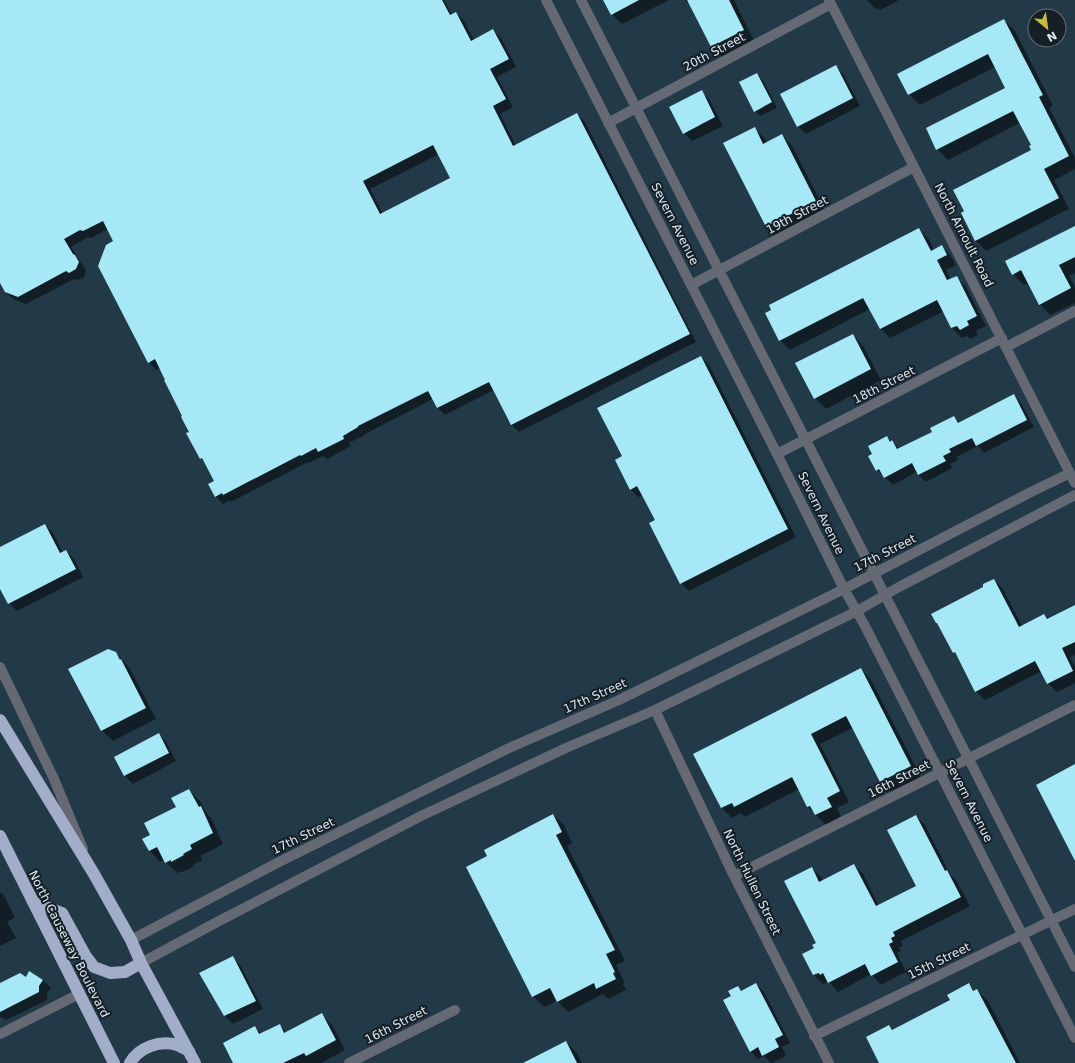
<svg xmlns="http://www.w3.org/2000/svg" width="1075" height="1063" font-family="'DejaVu Sans',sans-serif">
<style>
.shadow{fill:#0007;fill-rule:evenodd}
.building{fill:#a6e8f6;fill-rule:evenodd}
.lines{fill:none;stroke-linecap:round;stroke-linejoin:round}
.minor{stroke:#646973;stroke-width:10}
.highway{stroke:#a2adc7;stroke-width:12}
.labels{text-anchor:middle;stroke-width:4;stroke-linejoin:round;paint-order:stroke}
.street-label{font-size:12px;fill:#dbe9f2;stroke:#151f25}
</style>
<rect width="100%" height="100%" fill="#223948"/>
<path class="shadow" d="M 0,0 L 444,0 L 452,15 L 456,13 L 464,21 L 474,40 L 493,30 L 501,38 L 516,67 L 497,77 L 513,107 L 500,114 L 516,146 L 577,114 L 585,122 L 696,342 L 519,432 L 512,425 L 494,390 L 445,415 L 438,408 L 433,399 L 365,434 L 365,435 L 349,443 L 351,446 L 327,459 L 323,456 L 309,463 L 308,462 L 231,502 L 230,500 L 223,504 L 215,496 L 215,481 L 206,464 L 201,458 L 184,416 L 160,368 L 156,370 L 149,362 L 115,242 L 108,229 L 91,238 L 88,237 L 71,247 L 86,270 L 84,277 L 78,280 L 74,279 L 26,304 L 13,299 L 5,291 L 0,281 ZM 439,154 L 451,178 L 383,214 L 370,189 Z
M 604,0 L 669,0 L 622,24 L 612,14 Z
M 685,0 L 734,0 L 754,41 L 722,57 L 712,47 L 689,2 L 687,2 Z
M 867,0 L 899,0 L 880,10 L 878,8 L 876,9 Z
M 1004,20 L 1015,31 L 1053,106 L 1049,108 L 1075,158 L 1075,169 L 1054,180 L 1069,209 L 986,251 L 975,240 L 1032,151 L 1032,145 L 1020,123 L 948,160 L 937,149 L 1006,88 L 995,67 L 920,105 L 909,94 Z
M 836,67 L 844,75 L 860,106 L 806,134 L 798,126 Z
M 757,74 L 762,79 L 777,108 L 760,116 L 755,111 Z
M 701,92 L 709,99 L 723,126 L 692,141 L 684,133 Z
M 754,128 L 765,139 L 767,143 L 782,135 L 792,146 L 826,212 L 777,237 L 766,227 Z
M 919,229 L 929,239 L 934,250 L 941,246 L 951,256 L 956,265 L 946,270 L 951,280 L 956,277 L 966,287 L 986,326 L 976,331 L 978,335 L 970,339 L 967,336 L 962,338 L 952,328 L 944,311 L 890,338 L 880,328 L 870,309 L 790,350 L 780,340 Z
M 1075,229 L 1075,273 L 1069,276 L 1075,287 L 1075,303 L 1050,315 L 1040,304 L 1029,283 L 1024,285 L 1013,274 Z
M 853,335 L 863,346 L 881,380 L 826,409 L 815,398 Z
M 701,357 L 709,365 L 796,537 L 689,591 L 681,583 L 656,520 L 643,495 L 638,497 L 630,489 L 623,457 Z
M 1014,395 L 1021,403 L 1034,427 L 984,453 L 978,446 L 956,457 L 958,460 L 950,464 L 952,468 L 926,482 L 916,472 L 893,485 L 877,470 L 873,454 L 887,437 L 900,449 L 934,432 L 954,417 L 960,423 Z
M 45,525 L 53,533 L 63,553 L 66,551 L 74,559 L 83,577 L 17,611 L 9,603 L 0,587 L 0,548 Z
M 994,580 L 1003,589 L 1022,626 L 1044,615 L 1049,619 L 1075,606 L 1075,655 L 1070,657 L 1075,667 L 1075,683 L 1057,692 L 1048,683 L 1042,671 L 985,700 L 976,691 L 959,657 L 954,652 L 984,587 Z
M 115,652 L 126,664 L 131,671 L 156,719 L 113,741 L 102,731 L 70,670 Z
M 861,669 L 871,680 L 921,777 L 891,792 L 881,782 L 853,728 L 820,744 L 849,802 L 837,808 L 841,817 L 826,825 L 808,807 L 799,789 L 745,817 L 741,813 L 732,818 L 722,808 L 695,754 Z
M 159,734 L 166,742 L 176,761 L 133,784 L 125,776 L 115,757 Z
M 189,790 L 200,801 L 207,814 L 211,818 L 223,844 L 200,856 L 203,860 L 193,865 L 194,866 L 183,872 L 182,871 L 177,873 L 166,862 L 165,859 L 160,862 L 150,851 L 144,839 L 151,835 L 177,807 Z
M 553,815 L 564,825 L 572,843 L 567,846 L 625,961 L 616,965 L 625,983 L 623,984 L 626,990 L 608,999 L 603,994 L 568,1012 L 557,1001 L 544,1007 L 533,996 L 467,868 L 488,857 Z
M 916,816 L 925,825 L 950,874 L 956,880 L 970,906 L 901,941 L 903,946 L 899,947 L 901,951 L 897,953 L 906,972 L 881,985 L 871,974 L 838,992 L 828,981 L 823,984 L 814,975 L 803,955 L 815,948 L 817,943 L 812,868 L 821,877 L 823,881 L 854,865 L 863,874 L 879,906 L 917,886 Z
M 0,892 L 4,895 L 15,918 L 7,922 L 16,938 L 0,946 Z
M 232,957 L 240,965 L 263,1009 L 233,1024 L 225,1016 Z
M 26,978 L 43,980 L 51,988 L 47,994 L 47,1000 L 6,1020 L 1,1017 L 0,1017 L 0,984 Z
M 756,984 L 764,992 L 790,1043 L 782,1047 L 786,1056 L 772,1063 L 771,1063 L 764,1056 L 758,1059 L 750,1051 L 738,988 L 742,991 Z
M 969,984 L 975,991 L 977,990 L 988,1001 L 1020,1063 L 880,1063 L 889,1026 L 893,1030 L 952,1001 Z
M 322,1015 L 332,1025 L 345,1050 L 321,1063 L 235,1063 L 255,1028 L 262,1034 L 280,1025 L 287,1033 Z
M 566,1042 L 577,1053 L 582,1063 L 535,1063 Z"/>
<path class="building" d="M 0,0 L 442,0 L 450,15 L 456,12 L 471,41 L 493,29 L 509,59 L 490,69 L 506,99 L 493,106 L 513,146 L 577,113 L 690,334 L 511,425 L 489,382 L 437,408 L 428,391 L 358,426 L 358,427 L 343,436 L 344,439 L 318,452 L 316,448 L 301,456 L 300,455 L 223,495 L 222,493 L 215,497 L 208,484 L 214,481 L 202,458 L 200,459 L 186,433 L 189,432 L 181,417 L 182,416 L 164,380 L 165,380 L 155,359 L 148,363 L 98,266 L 106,245 L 113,241 L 103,221 L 83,231 L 80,230 L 64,239 L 73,254 L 75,255 L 79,262 L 76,269 L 69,273 L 66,271 L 18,297 L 5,292 L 0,283 ZM 433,145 L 450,178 L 380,214 L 363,181 Z
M 603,0 L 639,0 L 611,15 Z
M 687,0 L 729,0 L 744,30 L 711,47 Z
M 1004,19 L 1043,95 L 1039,97 L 1069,156 L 1044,169 L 1059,198 L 975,241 L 961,213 L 964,211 L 953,190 L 1031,150 L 1029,146 L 1031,145 L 1013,111 L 936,150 L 926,128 L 1005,88 L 988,54 L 908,95 L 897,74 Z
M 836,65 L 853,98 L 797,127 L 780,94 Z
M 757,73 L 772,102 L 754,112 L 739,82 Z
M 702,90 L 715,117 L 683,134 L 669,107 Z
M 755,127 L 763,144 L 782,134 L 816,201 L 766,227 L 723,143 Z
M 1075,226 L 1075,257 L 1059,265 L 1071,288 L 1039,305 L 1021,270 L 1012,275 L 1005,261 Z
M 919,228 L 931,251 L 942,245 L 947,255 L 937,260 L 947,280 L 957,276 L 977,316 L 967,321 L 969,325 L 960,330 L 957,326 L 951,328 L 937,300 L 880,329 L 863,298 L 779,341 L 765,313 L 771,310 L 769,305 Z
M 853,334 L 871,369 L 814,399 L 795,363 Z
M 701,356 L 788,529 L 680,584 L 649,523 L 655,520 L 637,486 L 630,490 L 615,460 L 622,456 L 597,408 Z
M 1014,394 L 1027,420 L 976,446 L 972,438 L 949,449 L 951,452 L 943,456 L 946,461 L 918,475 L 912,463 L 884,478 L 879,469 L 876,471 L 868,456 L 872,454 L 868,446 L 887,436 L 890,442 L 892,440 L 897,449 L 932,432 L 930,428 L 954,416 L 958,423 Z
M 45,524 L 60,553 L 66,550 L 76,569 L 8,604 L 0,589 L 0,547 Z
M 994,579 L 1019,627 L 1044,614 L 1047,619 L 1075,605 L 1075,642 L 1062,648 L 1073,671 L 1047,684 L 1035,661 L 975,692 L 955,652 L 953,653 L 937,623 L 936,623 L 931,614 L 983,587 L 983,584 Z
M 108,649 L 116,652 L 120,660 L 121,659 L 146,708 L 101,731 L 68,669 Z
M 861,668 L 911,766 L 880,782 L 846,716 L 811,734 L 840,791 L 827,798 L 832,807 L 815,815 L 810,806 L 807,807 L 792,777 L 734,807 L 732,803 L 721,808 L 693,754 Z
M 159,733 L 169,753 L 124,776 L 114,757 Z
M 1075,764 L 1075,861 L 1036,785 Z
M 189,789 L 199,807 L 201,806 L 213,833 L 190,845 L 192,849 L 183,854 L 184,855 L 171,862 L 171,860 L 165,863 L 157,847 L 149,851 L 142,839 L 150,835 L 144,823 L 176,807 L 171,798 Z
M 553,814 L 562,832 L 556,835 L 615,950 L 606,954 L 615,972 L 613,973 L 616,979 L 596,989 L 594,983 L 557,1002 L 550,988 L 532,997 L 466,867 L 487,856 L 484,850 Z
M 916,815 L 945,871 L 947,870 L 961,897 L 893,932 L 895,936 L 891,938 L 893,942 L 889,944 L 898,962 L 871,976 L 865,964 L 828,983 L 823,973 L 820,975 L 819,973 L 813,975 L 802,954 L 814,948 L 812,945 L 816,943 L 784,881 L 812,867 L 819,882 L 854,864 L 876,906 L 916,886 L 887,830 Z
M 233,956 L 256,1001 L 224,1016 L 199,973 Z
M 29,971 L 43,980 L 39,986 L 39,992 L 0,1012 L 0,983 L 20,973 L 26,977 Z
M 756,983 L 783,1035 L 775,1039 L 779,1047 L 762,1056 L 758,1047 L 750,1052 L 723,1000 L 731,996 L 728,991 L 738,986 L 741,991 Z
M 969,983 L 973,991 L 977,989 L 1016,1063 L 879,1063 L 866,1037 L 889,1025 L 892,1030 L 950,1000 L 947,995 Z
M 322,1013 L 336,1040 L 306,1056 L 304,1053 L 283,1063 L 233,1063 L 223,1043 L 255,1026 L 259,1034 L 280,1024 L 284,1033 Z
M 566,1041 L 577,1063 L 523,1063 Z"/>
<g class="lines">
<path class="minor" d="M 546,0 L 777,454 L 844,589 L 865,626 L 1075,1038
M 581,0 L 1075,967
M 829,0 L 1075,483
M 608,123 L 831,4
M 691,285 L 914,167
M 1006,347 L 1075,311
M 777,454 L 1002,338
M 0,667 L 54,779 L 83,849
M 655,710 L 734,876 L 829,1063
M 734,876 L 1075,705
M 131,940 L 277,863 L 507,749 L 619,700 L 844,589 L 1031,492 L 1070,473
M 141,963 L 219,921 L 421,816 L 566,748 L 655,710 L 857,611 L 899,587 L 1075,495
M 0,1034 L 79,994
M 814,1036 L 1075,909
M 349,1063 L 455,1010"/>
<path class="highway" d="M 0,720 L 94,874 L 131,940 L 141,963 L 195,1063
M 0,836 L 114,1063
M 33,902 L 62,913 L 85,955 L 94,967 L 110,973 L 125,972 L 141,963
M 130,1063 C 139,1047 160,1040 177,1045 C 181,1047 185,1049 189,1051"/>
</g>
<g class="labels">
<g class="street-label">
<text transform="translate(714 52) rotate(-28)" y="4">20th Street</text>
<text transform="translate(797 215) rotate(-28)" y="4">19th Street</text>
<text transform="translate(675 224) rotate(63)" y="4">Severn Avenue</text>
<text transform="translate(964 235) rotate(63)" y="4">North Arnoult Road</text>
<text transform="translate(884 385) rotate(-27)" y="4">18th Street</text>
<text transform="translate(821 513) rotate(64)" y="4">Severn Avenue</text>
<text transform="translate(885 553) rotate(-27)" y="4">17th Street</text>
<text transform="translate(595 696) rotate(-24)" y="4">17th Street</text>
<text transform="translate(899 779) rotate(-27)" y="4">16th Street</text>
<text transform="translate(969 801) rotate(63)" y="4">Severn Avenue</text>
<text transform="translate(303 836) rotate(-26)" y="4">17th Street</text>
<text transform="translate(752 882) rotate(64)" y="4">North Hullen Street</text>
<text transform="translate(69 944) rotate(63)" y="4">North Causeway Boulevard</text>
<text transform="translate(939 961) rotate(-26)" y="4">15th Street</text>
<text transform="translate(396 1025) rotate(-27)" y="4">16th Street</text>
</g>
</g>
<g transform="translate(1047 28) rotate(151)"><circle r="19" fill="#151f25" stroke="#647077"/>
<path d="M0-3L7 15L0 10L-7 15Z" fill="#c8bb3b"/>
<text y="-6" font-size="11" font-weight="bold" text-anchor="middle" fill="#dbe9f2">N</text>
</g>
</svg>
